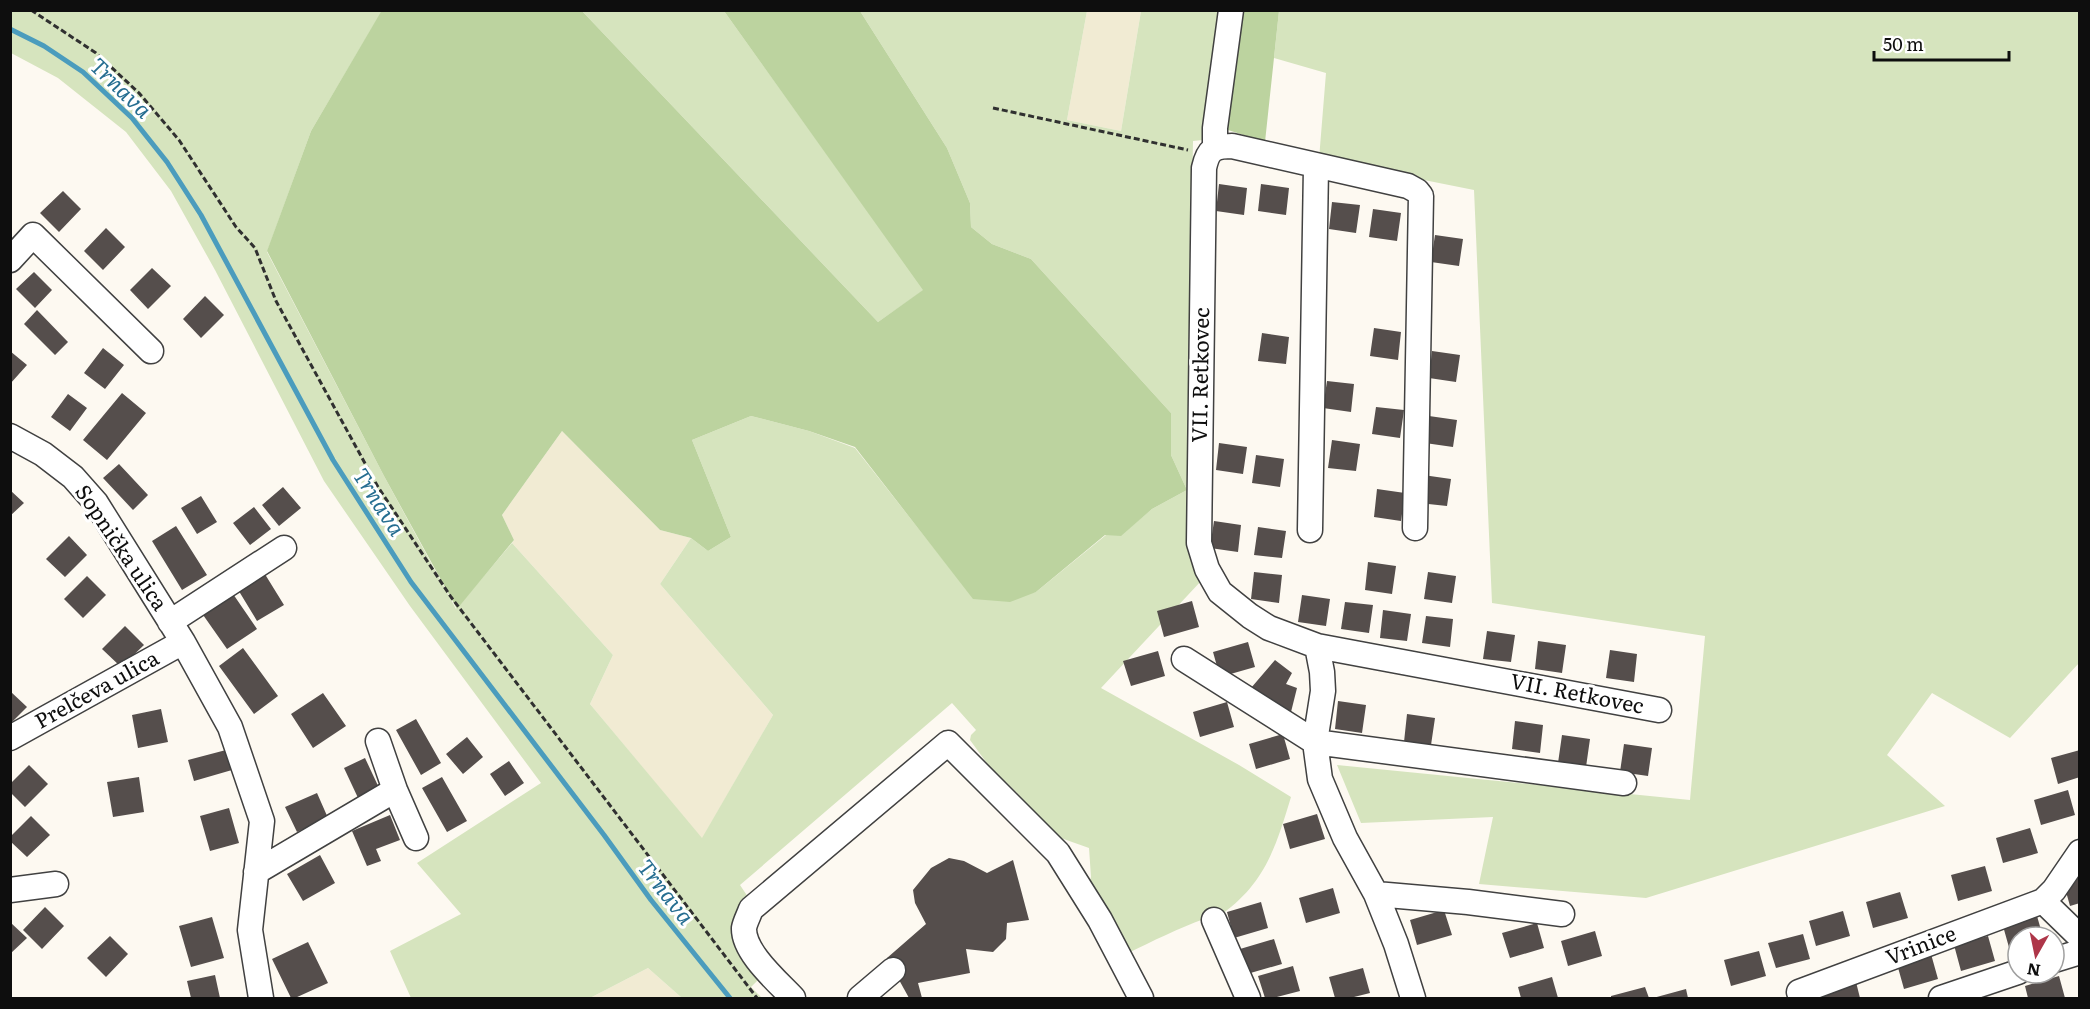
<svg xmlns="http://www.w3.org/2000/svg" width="2090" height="1009" font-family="Literata,serif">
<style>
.farmland{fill:#f1ebd3}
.green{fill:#d6e4be}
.forest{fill:#bcd39f}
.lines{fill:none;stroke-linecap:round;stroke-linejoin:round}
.stream{stroke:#4b9cbd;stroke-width:5}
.building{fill:#554e4c}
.minor-casing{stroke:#414141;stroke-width:27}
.path{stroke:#303030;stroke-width:3;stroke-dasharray:6 3;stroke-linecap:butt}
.minor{stroke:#fff;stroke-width:24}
.labels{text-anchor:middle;stroke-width:6;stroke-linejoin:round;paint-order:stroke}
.street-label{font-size:21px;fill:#0e0e0e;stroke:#fff}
.water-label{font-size:22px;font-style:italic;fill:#266e91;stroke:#fff}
</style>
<rect width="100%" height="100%" fill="#fdf9f1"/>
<path class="farmland" d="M 1087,11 L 1141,11 L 1121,131 L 1067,120 Z
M 562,431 L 660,530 L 691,538 L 660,584 L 773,715 L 702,839 L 590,704 L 613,655 L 512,543 L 514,540 L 502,515 Z
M 648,968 L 682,998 L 590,998 Z"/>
<path class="green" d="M 10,11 L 382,11 L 311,131 L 267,252 L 384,476 L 456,609 L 512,543 L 613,655 L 590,704 L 702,838 L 773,715 L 660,584 L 691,538 L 708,551 L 731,537 L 692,440 L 751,416 L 809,431 L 855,448 L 974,599 L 1036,592 L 1106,535 L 1121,535 L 1152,509 L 1187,490 L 1171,455 L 1171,413 L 1031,259 L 992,244 L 971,227 L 970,203 L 947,148 L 860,11 L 1087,11 L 1067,120 L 1121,131 L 1141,11 L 1224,11 L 1203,140 L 1193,141 L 1187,490 L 1191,548 L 1202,580 L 1101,688 L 1239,765 L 1291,797 C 1276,846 1266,882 1222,914 C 1217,917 1210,917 1204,919 C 1179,928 1153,941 1128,953 L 1089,884 L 1091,877 L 1089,848 L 1058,837 L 1016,792 L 989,766 L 970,740 L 971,735 L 976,730 L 952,703 L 740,885 L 750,900 L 763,975 L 751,987 L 762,998 L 682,998 L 648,968 L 590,998 L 411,998 L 390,951 L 461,914 L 417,863 L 541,783 L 410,606 L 324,481 L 215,270 L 171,191 L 126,132 L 58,78 L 11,53 Z
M 582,11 L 724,11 L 924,290 L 878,322 Z
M 1279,11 L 2079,11 L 2079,663 L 2010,738 L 1932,693 L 1887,755 L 1945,806 L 1646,898 L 1479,884 L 1493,817 L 1361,823 L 1337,765 L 1690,800 L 1705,636 L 1492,603 L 1474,190 L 1319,159 L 1326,73 L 1274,58 Z"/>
<path class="forest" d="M 382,10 L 582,11 L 878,322 L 923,290 L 724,11 L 860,11 L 947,148 L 970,203 L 971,227 L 992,244 L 1031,259 L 1171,413 L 1171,455 L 1187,490 L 1152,509 L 1121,536 L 1105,535 L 1036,592 L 1010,602 L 973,599 L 855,447 L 809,431 L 751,416 L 692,440 L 731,537 L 708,551 L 691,538 L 660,530 L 562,431 L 502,515 L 514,540 L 457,609 L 384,476 L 267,251 L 311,131 Z
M 1240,11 L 1279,11 L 1265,142 L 1225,129 Z"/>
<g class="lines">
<path class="stream" d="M 10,29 L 44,46 L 83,72 L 132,118 L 167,162 L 201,215 L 333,460 L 411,582 L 604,835 L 651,900 L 730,998"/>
</g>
<path class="building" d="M 1219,184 L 1247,188 L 1244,215 L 1216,211 Z
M 1261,184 L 1289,188 L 1286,215 L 1258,211 Z
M 63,191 L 81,209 L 59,232 L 40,213 Z
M 1332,202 L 1360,205 L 1356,233 L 1329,229 Z
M 1373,209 L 1401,213 L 1397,241 L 1369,237 Z
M 106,228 L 125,247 L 103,270 L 84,251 Z
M 1435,235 L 1463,239 L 1459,266 L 1431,262 Z
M 152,268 L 171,286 L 148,309 L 130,290 Z
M 34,272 L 52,290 L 35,308 L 16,289 Z
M 205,296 L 224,315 L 201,338 L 183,319 Z
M 37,310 L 68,342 L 55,355 L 24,324 Z
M 1374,328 L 1401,332 L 1398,360 L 1370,356 Z
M 1262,333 L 1289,337 L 1286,364 L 1258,361 Z
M 103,348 L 124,365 L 105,389 L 84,373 Z
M 10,351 L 27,365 L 10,384 Z
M 1432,351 L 1460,355 L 1456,382 L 1429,378 Z
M 1327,381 L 1354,384 L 1351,412 L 1323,408 Z
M 122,393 L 146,413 L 107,460 L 83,440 Z
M 68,394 L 87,408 L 70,431 L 51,417 Z
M 1376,407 L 1404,410 L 1400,438 L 1372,434 Z
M 1429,416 L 1457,420 L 1453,447 L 1425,443 Z
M 1332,440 L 1360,444 L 1356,471 L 1328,468 Z
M 1219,443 L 1247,447 L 1243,474 L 1216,470 Z
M 1256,455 L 1284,459 L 1280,487 L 1252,483 Z
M 119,464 L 148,495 L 133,510 L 103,478 Z
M 1423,475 L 1451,479 L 1447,506 L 1419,503 Z
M 283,487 L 301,508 L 279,526 L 262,505 Z
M 1377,489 L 1405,493 L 1401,521 L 1374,517 Z
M 10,490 L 24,503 L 10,516 Z
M 201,496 L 217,522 L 197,534 L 181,508 Z
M 254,507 L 271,529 L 250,545 L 233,523 Z
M 1214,521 L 1241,525 L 1238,552 L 1210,548 Z
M 176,526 L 207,575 L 182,590 L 152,541 Z
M 1258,527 L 1286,531 L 1282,558 L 1254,555 Z
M 69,536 L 87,555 L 65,577 L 46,559 Z
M 1368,562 L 1396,566 L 1392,594 L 1365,590 Z
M 263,571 L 284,605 L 257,621 L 237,588 Z
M 1254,572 L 1282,575 L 1279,603 L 1251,599 Z
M 1428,572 L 1456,576 L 1452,603 L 1424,599 Z
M 87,576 L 106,595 L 83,618 L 64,599 Z
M 231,591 L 257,629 L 227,649 L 201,612 Z
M 1302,595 L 1330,599 L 1326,626 L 1298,622 Z
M 1192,601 L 1199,627 L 1164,637 L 1157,611 Z
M 1345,602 L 1373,605 L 1369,633 L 1341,629 Z
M 1383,610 L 1411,614 L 1407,641 L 1380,638 Z
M 1426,616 L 1453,619 L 1450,647 L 1422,643 Z
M 125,626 L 144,645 L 121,667 L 102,649 Z
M 1487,631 L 1515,635 L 1511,662 L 1483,659 Z
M 1538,641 L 1566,645 L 1562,673 L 1535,669 Z
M 1248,642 L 1255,667 L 1220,677 L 1213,652 Z
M 243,648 L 278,696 L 254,714 L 219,666 Z
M 1610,650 L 1637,654 L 1634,682 L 1606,678 Z
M 1158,651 L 1165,676 L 1131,686 L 1123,661 Z
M 1275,660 L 1292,673 L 1286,684 L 1297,688 L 1291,712 L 1251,688 Z
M 10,691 L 27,707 L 10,724 Z
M 323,693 L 346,726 L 313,748 L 291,714 Z
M 1338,701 L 1366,705 L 1362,733 L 1335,729 Z
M 1227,702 L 1234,727 L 1200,737 L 1193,712 Z
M 161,709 L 168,742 L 138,748 L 132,715 Z
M 1407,714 L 1435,718 L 1431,745 L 1404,742 Z
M 416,719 L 441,763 L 421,775 L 396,730 Z
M 1515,721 L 1543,725 L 1540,753 L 1512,749 Z
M 1283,734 L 1290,759 L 1256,769 L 1249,744 Z
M 1562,735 L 1590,739 L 1586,767 L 1558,763 Z
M 467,737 L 483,757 L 463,774 L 446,754 Z
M 1624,744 L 1652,748 L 1648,776 L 1620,772 Z
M 226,750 L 232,770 L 194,781 L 188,760 Z
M 2080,750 L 2080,777 L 2058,784 L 2051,758 Z
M 365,758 L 380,790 L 359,800 L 344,768 Z
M 509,761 L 524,783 L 505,796 L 490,774 Z
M 29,765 L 48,784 L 25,807 L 10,792 L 10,784 Z
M 139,777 L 144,812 L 113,817 L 107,782 Z
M 442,777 L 467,821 L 447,832 L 422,788 Z
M 2068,790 L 2075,815 L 2041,825 L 2034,800 Z
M 317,793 L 328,818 L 297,832 L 285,807 Z
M 229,808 L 239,843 L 210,851 L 200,816 Z
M 1317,814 L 1325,839 L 1290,849 L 1283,824 Z
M 390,815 L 400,840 L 376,849 L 381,861 L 367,866 L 352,831 Z
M 31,816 L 50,835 L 27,857 L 10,841 L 10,837 Z
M 2030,828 L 2038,853 L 2003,863 L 1996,838 Z
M 320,855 L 335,883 L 303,901 L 287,874 Z
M 949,858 L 964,861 L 987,873 L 1013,860 L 1029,920 L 1007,923 L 1006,939 L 993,952 L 966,949 L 970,973 L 918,983 L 922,998 L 909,998 L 887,958 L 926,924 L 915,903 L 913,890 L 931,868 Z
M 1985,866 L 1992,891 L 1958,901 L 1951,875 Z
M 2080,876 L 2080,903 L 2070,906 L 2063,881 Z
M 1333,888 L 1340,913 L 1306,923 L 1299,898 Z
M 1900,892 L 1908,918 L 1873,928 L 1866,902 Z
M 1261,902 L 1268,928 L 1234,938 L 1227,912 Z
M 45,907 L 64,926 L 42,949 L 23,930 Z
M 1444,910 L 1452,935 L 1417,945 L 1410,920 Z
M 1843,911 L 1850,936 L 1816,946 L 1809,921 Z
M 2037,916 L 2043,937 L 2018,937 L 2018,949 L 2010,951 L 2003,926 Z
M 212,917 L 224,958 L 191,967 L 179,926 Z
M 10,922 L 27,938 L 10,954 Z
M 1537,923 L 1544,948 L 1510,958 L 1502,933 Z
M 1595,931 L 1602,956 L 1568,966 L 1561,941 Z
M 1803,934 L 1810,959 L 1776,968 L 1768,943 Z
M 110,936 L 128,954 L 106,977 L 87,958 Z
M 1988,936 L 1995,961 L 1961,971 L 1954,945 Z
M 1274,939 L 1282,964 L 1247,974 L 1240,949 Z
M 308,942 L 328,983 L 295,998 L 291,998 L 272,959 Z
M 1759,951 L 1766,976 L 1731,986 L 1724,960 Z
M 1931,954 L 1938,979 L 1904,989 L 1897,964 Z
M 1293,966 L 1300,991 L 1273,998 L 1265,998 L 1258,976 Z
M 1363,968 L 1370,993 L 1350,998 L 1335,998 L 1329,977 Z
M 215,975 L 220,998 L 191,998 L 187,981 Z
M 2059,976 L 2065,998 L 2028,998 L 2025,986 Z
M 1552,977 L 1558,998 L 1521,998 L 1518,987 Z
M 1856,982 L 1860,998 L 1823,998 L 1821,992 Z
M 1645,987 L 1649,998 L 1611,998 L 1611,996 Z
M 1686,989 L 1688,998 L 1653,998 Z"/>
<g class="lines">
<g class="minor-casing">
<path id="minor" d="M 1215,148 L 1215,128 L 1231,10
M 10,260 L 33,235 L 151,351
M 10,436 L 43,454 L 73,477 L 96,503 L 183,642 L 230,727 L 262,821 L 250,930 L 261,998
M 1310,530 L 1316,167
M 170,622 L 284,548
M 1317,646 L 1659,710
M 1184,659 L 1315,742 L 1624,783
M 10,738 L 183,642
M 378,741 L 395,790 L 416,838
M 256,872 L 395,790
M 10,890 L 56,884
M 1376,894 L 1468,902 L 1562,914
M 2043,901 L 2080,937
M 1214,920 L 1248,998
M 2054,960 L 2080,952
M 1799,992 L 2043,901 L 2054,890 L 2080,852
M 793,998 C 777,981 743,952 744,928 C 745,922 749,915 751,909 L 948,743 L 1058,853 L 1100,920 L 1141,998
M 860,998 L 893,970
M 1413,998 L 1396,944 L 1376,894 L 1345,838 L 1320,779 L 1315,742 L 1323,691 L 1322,672 L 1317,646 L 1269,628 L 1250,616 L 1220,592 L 1207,569 L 1199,543 L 1204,168 C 1208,150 1213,146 1232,146 L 1408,186 L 1417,191 L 1421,196 L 1415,528
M 1941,998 L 2018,972"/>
</g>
<path class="path" d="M 31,10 L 96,53 L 139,93 L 179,140 L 236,227 L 255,248 L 276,301 L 378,487 L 451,597 L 757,998
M 993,108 L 1188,150"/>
<use href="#minor" class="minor"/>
</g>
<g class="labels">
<g class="street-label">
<text transform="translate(1201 375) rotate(-89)" y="7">VII. Retkovec</text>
<text transform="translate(121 548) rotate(56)" y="7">Sopnička ulica</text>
<text transform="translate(97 690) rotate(-29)" y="7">Prelčeva ulica</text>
<text transform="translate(1577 694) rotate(11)" y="7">VII. Retkovec</text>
<text transform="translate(1921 946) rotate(-21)" y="7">Vrinice</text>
</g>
<g class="water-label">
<text transform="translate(121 88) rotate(44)" y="8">Trnava</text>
<text transform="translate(379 502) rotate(57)" y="8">Trnava</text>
<text transform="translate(666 892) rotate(52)" y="8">Trnava</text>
</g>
</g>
<rect width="2090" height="1009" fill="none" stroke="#0e0e0e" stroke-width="24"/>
<g transform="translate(2036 955) rotate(189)"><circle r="28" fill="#ffffff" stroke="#9f9f9f" stroke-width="1.5"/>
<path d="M0-4.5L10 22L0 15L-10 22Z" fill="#ae3649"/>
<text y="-9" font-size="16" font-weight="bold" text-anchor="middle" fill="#0e0e0e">N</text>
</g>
<path d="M1874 51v9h135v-9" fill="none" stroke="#0e0e0e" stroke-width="3"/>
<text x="1883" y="51" font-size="18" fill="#0e0e0e" stroke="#ffffff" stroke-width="4.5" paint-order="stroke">50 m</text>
</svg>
